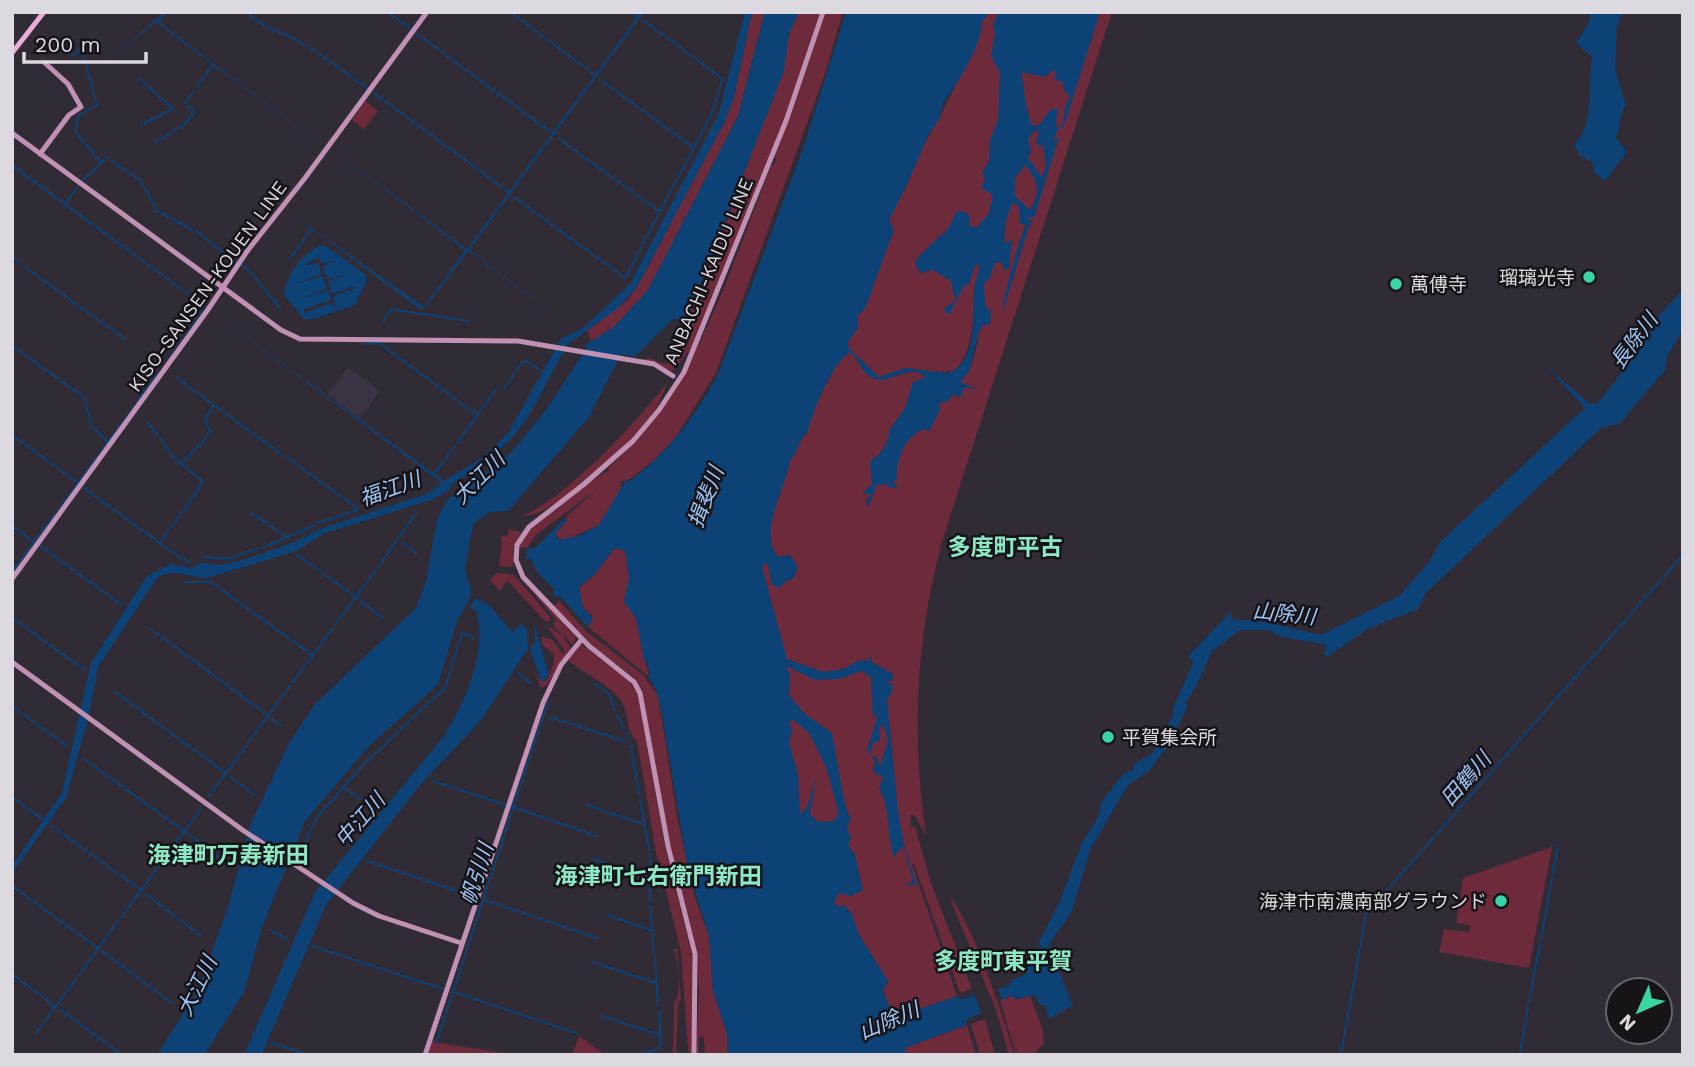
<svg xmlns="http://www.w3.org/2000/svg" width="1695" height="1067" font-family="'Work Sans','Noto Sans JP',sans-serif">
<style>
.built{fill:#3b3242}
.green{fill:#6c2a3b}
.water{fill:#0d4277;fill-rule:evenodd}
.pier{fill:#312b36}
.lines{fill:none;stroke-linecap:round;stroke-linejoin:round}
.stream{stroke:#0d4277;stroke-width:2}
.secondary{stroke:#c091b2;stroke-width:5}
.primary{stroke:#e9add7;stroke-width:5}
.poi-dot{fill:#38d4a6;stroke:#171419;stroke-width:2.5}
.labels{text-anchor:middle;stroke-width:5;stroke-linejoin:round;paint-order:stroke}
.street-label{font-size:19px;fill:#ddd9e0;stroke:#171419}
.poi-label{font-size:19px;fill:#ddd9e0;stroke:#171419;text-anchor:end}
.water-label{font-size:21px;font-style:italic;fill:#9dc5f5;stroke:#171419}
.quarter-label{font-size:23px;font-weight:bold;fill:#8de8c6;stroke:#171419}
</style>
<rect width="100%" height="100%" fill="#312b36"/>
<path class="built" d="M 348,367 L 380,391 L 360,418 L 327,394 Z"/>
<path class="green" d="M 752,12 L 765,12 L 738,116 L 648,290 L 614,327 L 591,341 L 587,331 L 627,300 L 637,287 L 725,121 L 734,97 Z
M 799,12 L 820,12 L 784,121 L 695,344 L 672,371 L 642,360 L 649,358 L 667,365 C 717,254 759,141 792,24 Z
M 825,12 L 843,12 L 825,74 L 716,373 L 675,438 L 653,461 L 630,479 L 620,482 L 622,488 L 599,525 L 563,541 L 554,534 L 567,521 L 565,518 L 597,489 L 536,535 L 527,548 L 519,547 L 529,530 L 598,476 L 609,471 L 608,468 C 696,390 729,271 771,166 L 776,162 L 775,156 Z
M 987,12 L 1005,12 L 1003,95 L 991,217 L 968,275 L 978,262 L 981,263 C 971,294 979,353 953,371 L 931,373 L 938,376 L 970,370 L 977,345 L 980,293 L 1026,36 L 1096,12 L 1112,12 L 942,542 C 916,640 911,734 926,835 L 915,816 L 911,815 L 910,831 L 911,827 L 915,826 L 931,883 L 972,989 L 960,993 L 914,864 L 912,864 L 957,996 L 894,1019 L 883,990 L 888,981 L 862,940 L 835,910 L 800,821 L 762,569 L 763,543 L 785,469 L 812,408 L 857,318 L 890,226 C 886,211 903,197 908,183 C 919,147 942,116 957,82 C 966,59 972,32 987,12 Z
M 365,101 L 378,111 L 364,129 L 352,120 Z
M 668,381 C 664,391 660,402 655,411 C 641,437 550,521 521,516 C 564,501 642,417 668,381 Z
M 509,529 L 521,532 L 513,550 L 513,567 L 499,566 L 502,542 L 500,536 L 507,537 Z
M 615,548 L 623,549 C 632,563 631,585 624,600 L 636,618 L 649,677 L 588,627 L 592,616 L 583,608 L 579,587 L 595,574 Z
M 497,573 L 514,575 L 550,617 L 550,622 L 545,621 L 507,580 L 500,591 L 490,580 L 483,586 Z
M 521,578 L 576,637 L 573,645 L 553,626 L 556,620 Z
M 559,601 L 586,631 L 643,675 L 658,695 L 678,821 L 695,898 L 709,936 L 713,991 L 727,1034 L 728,1055 L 705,1055 L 704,1037 L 699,1037 L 699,1055 L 696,1055 L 699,989 L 696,953 L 671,852 L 642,691 L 632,676 L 596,649 L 554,607 Z
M 546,625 L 561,634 L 571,648 L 547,685 L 541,688 L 531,662 L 538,678 L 546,681 L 554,663 L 554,654 L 543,646 L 541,636 L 553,640 L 562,653 L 565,651 Z
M 581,644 L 628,680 L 638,694 L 665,847 L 692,955 L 692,1055 L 688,1051 L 681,951 L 656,852 L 637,741 C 625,732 630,713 621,701 C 609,683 582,673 568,660 Z
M 1552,847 L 1529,968 L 1439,952 L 1444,929 L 1469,932 L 1470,926 L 1456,923 L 1463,878 Z
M 949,896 C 971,919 1005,1020 1014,1055 L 1009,1055 L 996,1010 Z
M 677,948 L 681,999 L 678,1004 L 676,1055 L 673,1055 L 674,1004 C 683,988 678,966 674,949 Z
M 1012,996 L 1015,1000 L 1030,996 L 1043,1030 L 1044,1044 L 1033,1055 L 1020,1055 L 1016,1048 L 1018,1055 L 1016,1055 L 1000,1001 Z
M 985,1019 L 995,1055 L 980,1055 L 971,1024 Z
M 967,1025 L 976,1055 L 907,1055 L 904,1048 Z
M 579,1036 L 606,1055 L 572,1055 Z
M 432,1040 L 439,1043 L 519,1055 L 426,1055 Z"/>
<path class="water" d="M 165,12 L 168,12 L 159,22 L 324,147 L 156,22 L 110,59 Z
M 641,12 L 644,12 L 469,250 L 571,327 L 468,251 L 425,308 L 419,308 L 286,210 L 424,307 L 465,250 L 331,149 L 467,249 Z
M 745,12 L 752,12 L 734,97 L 725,121 L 637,287 L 617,309 L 568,344 L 527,419 L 512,438 L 485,463 L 452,484 L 448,491 L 431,500 L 325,533 L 296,551 L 207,578 C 188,578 175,567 157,578 L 98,667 L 89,715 L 66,798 L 12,873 L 12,866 L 62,793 L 91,663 L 147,576 L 170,564 L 191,568 L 201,563 L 221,565 L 243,560 L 295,542 L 320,529 L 426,494 L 442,483 L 214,313 L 444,481 L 483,457 L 508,433 L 561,339 L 583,328 L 630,284 L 719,113 Z
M 765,12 L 799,12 L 789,34 L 784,71 L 685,324 L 674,318 L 634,357 L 621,354 L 589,417 L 508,511 L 489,512 L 473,524 L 465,569 L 471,590 L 470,599 L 457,621 L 438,685 L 370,745 L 305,821 L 262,927 L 244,992 L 204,1055 L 157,1055 L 199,989 L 228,907 L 251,823 L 289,743 L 315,704 L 416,608 L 426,581 L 437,519 L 447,500 L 511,453 L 546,410 L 586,349 L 585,345 L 614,327 L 648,290 L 738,116 Z
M 846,12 L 991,12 L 982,21 C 982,46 958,82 944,102 C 941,106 942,112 940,117 C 936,126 927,134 924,145 C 913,172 902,195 889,220 L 894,230 L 865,309 L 858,315 L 858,328 L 848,342 L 849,348 L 879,377 L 905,368 L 948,373 C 979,362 972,316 974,289 C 975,280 979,271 981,263 L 974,268 L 969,284 L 964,286 L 949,315 L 943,309 L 953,303 L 958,294 L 954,297 L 951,281 L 933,270 L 920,273 L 915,263 C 917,256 940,236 946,231 C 952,226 952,217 958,211 L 966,212 L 970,218 L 969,225 L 976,228 L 989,213 L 993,195 L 981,188 L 985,179 L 982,172 L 989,162 L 990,140 L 998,120 L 1000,73 L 991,56 L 995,33 L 993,25 L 998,12 L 1100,12 L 1064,126 L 1058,129 L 1053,141 L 1059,137 L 1035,215 L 1033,218 L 1028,217 L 1032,224 L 1029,226 L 1003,311 C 1001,304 1021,234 1026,224 L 1020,224 L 1019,207 L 1013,202 L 1006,220 L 1004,243 L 1012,240 L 1009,268 L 1006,271 L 1001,262 L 995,263 L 989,280 L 984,282 L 985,305 L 991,313 L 990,324 L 983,325 L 978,334 L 969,372 L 960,382 L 979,390 L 965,387 L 960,398 L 955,394 L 946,402 L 939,403 L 940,410 L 929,431 L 924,429 C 904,437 896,460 897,479 L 893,482 L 898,487 L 889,488 L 886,482 L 883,486 L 877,484 L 868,508 L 866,501 L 871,494 L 862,494 L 872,484 L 870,461 C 879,456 890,443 889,430 L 905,408 L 913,382 L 926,377 C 908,362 890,386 873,378 C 862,374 859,360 851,352 C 835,358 811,414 808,432 C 798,440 798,453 790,460 C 787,485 756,537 779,557 L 790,555 L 798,567 L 793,579 L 786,581 L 779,588 L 772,585 L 767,562 L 762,567 L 787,659 L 823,672 L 843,669 L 860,660 L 869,661 L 870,653 L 872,662 L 893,674 L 893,679 L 886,683 L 893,684 L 891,695 L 887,698 L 898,811 L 905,849 L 918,888 L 915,884 L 906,886 L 913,880 L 903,846 L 894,857 C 886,831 891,809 879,789 L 883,777 L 873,772 L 875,761 L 867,750 L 877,717 L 876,714 L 873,718 L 871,677 L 861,671 L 840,679 L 815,680 L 786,666 L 790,676 L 789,695 L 805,714 L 832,733 C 836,751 843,809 851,818 L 847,827 L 851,838 L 848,845 L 855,855 L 863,890 L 851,896 L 839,893 L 834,903 L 839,907 L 844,905 L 852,914 L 859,935 L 888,981 L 883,991 L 894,1018 L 957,996 L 960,1000 L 975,995 L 981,1013 L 966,1020 L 967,1025 L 905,1048 L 907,1055 L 728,1055 L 727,1034 L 713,991 L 709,936 L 688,869 L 662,714 L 656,690 L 649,677 L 648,664 L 644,660 L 636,618 L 624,602 L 629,578 L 625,551 L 614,548 L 595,574 L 579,587 L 583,608 L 593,618 L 588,627 L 560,596 L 558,598 L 552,593 L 555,590 L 536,571 L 532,560 L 526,559 L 527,548 L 534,549 L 565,518 L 567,520 L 555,534 L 559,540 L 581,535 L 599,525 L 625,481 L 630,481 C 669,451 695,417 718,374 L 803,149 ZM 1055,69 L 1055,80 L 1063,82 L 1063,88 L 1070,97 L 1065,107 L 1063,124 L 1058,128 L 1056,125 L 1058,108 L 1050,110 L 1039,125 L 1032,126 C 1025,108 1025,92 1021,72 L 1044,77 ZM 1035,130 L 1039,131 L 1036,142 L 1039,146 L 1043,145 L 1046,166 L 1042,177 L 1028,158 L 1031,151 L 1028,139 ZM 1025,165 C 1039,182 1041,191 1030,210 L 1015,196 L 1015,178 ZM 793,720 L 809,733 L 826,767 L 836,802 L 838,813 L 834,821 L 818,822 L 810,814 L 816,777 L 807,807 L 800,815 L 798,774 L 789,742 L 792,731 L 789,721 ZM 883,723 L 888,741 L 880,766 L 876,757 L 870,754 L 873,743 L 880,740 L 879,729 Z
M 1589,12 L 1622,12 L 1617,27 L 1615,69 L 1626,105 C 1619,112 1621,128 1616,138 L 1627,152 L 1605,181 L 1594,172 L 1593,163 L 1579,155 L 1574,145 C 1596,122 1587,88 1592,57 L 1576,43 L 1590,21 Z
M 12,164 L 206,306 L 205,307 L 12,167 Z
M 324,245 L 365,274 L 367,281 L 355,305 L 314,319 L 304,319 L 284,295 C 286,274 304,250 324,245 Z
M 1683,290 L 1683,329 L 1667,357 L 1665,370 L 1620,423 L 1601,428 L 1443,577 L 1426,593 L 1418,609 L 1367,629 L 1327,657 L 1324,654 L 1327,649 L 1324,644 L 1281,637 L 1268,630 L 1240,630 L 1212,651 L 1195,689 L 1185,703 L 1187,707 L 1170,743 L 1149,771 L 1128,785 L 1090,850 L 1072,911 L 1048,946 L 1073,1005 L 1049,1019 L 1045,1005 L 1040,1005 L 1035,995 L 1015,999 L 1012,995 L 1002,1000 L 998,989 L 1012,984 L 1011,980 L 1027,974 L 1024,965 L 1039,952 L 1039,942 L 1059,903 L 1082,843 L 1099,815 L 1101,802 L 1123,774 L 1133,770 L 1134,764 L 1152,754 L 1174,713 L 1173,708 L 1193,663 L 1188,656 L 1231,612 L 1233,620 L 1257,620 L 1321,635 L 1399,596 L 1429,562 L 1441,541 L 1585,408 L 1546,366 L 1590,404 L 1597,404 L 1642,347 L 1654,321 Z
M 476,598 L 489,605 L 512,632 L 521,624 L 527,630 L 528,649 L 482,719 L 422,783 L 326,905 L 262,1054 L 244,1055 L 315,892 L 444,736 C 467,696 486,657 477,612 L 470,607 Z
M 534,623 L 549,675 L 542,683 L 530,649 L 535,642 Z"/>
<path class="pier" d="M 319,257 L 322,264 L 335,260 L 323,267 L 327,279 L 350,273 L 328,281 L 332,294 L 355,286 L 356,288 L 333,296 L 337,311 L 332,303 L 305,313 L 303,310 L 331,300 L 328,290 L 300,299 L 327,288 L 323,276 L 294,284 L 322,274 L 318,263 L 303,266 Z"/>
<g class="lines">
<path class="stream" d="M 247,12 C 263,30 287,32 306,46
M 388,12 L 411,29
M 510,12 L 595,75
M 632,12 L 638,17
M 644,21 L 723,79 L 711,115
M 417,34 L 552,133
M 310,47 L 367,88
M 66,48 L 74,55 L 81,48 L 97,105 L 78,116 L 76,133 L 102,163
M 140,79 L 173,109 L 141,125
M 601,80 L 694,148
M 196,88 L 213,64
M 374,93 L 509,192
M 185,103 L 193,92
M 558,138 L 660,212
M 156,142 L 184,125 L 195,112 L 188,106
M 112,161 L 140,180 L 157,211 L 193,230
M 677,179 L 710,117
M 83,180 L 108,157
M 514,197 L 625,278 L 642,247
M 66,203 L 78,186
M 196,231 L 236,262 L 233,268
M 643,244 L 676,181
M 12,257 L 20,262
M 290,259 L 312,228
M 242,265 L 251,272 L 280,308
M 25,267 L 125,339
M 383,322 L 391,309 L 468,321
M 185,337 L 204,310
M 363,344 L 379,343 L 477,415
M 12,346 L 84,397 L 92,427 L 108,442
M 168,360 L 183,340
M 177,378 L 284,456
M 504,388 L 524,360 L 540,370
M 137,402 L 159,372
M 147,422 L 158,435
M 211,433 L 205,420 L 213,406
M 12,435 L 78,483
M 161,438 L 169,452
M 457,443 L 497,388
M 100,453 L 134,407
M 171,455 L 203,482 L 182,513
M 288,458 L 358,509
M 183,462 L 209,435
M 435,473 L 455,446
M 84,488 L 182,559 L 190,562
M 58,511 L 98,456
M 252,513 L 288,538
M 318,523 L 357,510
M 12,526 L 34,542
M 160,542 L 180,515
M 402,542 L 416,553
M 33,543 L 55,514
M 40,546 L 122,605
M 264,547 L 315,525
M 297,555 L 321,571
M 203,557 L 227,559 L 259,548
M 378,567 L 416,513
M 13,571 L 32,544
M 323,573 L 357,598
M 184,582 L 211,582 L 312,655
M 359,600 L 383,618
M 12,618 L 85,670
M 335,625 L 376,570
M 151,629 L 269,716
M 518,673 L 530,684
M 293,682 L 333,628
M 595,684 L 610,695 L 615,710
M 115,692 L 227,774
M 12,706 L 67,746
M 617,715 L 624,728
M 550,717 L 627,742
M 272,719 L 281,725
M 627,733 L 629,738
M 248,743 L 290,686
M 631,746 L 639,794
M 84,759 L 185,832
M 230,777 L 254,794
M 433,781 L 506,805
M 344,788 L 377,809
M 209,796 L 246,746
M 12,797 L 48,823
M 640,799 L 649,850
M 587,805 L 605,811
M 511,806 L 596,836
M 608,812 L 643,824
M 52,826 L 142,891
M 188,834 L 223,860
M 304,845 L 317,817 L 364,764 L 445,688 L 462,633 L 474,638
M 650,854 L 651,878
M 163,859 L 201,809
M 593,859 L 651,878
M 367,861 L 475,897
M 1553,874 L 1558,845
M 12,886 L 99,949
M 145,894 L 200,935
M 485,900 L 597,938
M 650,902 L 650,881
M 650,906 L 654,955
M 608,915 L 650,930
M 121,918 L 161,863
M 271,930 L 287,939
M 1541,939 L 1552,878
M 312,946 L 443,989
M 102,951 L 172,1003
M 655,958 L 658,1006
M 592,962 L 656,983
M 12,974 L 56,1007
M 78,976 L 118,921
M 454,992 L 576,1033
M 1529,1002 L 1540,943
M 60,1009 L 122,1055
M 602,1016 L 660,1035
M 36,1033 L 76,979
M 272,1043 L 309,1055
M 436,1044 L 548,702
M 639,1055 L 661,1047 L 659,1011
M 1341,1055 L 1366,914 L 1683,555
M 1520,1055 L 1528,1007"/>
<path class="secondary" d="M 12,133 L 281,330 L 300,339 L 518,341 L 654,364 L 673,376
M 40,154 L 69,115 L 81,107 L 68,84 L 45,63
M 12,579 L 207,311 L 248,250 L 305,178 L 427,12
M 12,662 L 244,831 L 353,903 L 379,916 L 461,943
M 425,1055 L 543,703 L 561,665 L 582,639
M 694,1055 L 695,954 L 668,846 L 640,693 L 634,682 L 589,646 L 523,577 L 516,560 L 517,545 L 529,527 L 583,485 L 633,441 L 659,410 L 684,372 L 786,121 L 823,12"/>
<path class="primary" d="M 12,53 L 44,12"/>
</g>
<g class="poi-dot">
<circle cx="1589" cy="277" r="7"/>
<circle cx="1396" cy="284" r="7"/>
<circle cx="1108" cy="737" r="7"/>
<circle cx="1501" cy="901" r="7"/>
</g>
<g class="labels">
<g class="street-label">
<text transform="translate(708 271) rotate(-67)" y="7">ANBACHI-KAIDU LINE</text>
<text transform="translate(207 286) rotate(-54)" y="7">KISO-SANSEN-KOUEN LINE</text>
</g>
<g class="poi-label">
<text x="1575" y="284">瑠璃光寺</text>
<text x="1410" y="291" text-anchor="start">萬傅寺</text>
<text x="1122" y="744" text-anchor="start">平賀集会所</text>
<text x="1487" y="908">海津市南濃南部グラウンド</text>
</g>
<g class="water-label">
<text transform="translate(1634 341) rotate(-53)" y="7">長除川</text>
<text transform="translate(479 478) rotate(-45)" y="7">大江川</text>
<text transform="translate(390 489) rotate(-20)" y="7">福江川</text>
<text transform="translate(706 497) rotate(-69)" y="7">揖斐川</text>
<text transform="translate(1284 614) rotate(6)" y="7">山除川</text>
<text transform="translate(1466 779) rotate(-49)" y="7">田鶴川</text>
<text transform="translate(360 820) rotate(-49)" y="7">中江川</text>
<text transform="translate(477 874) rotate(-72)" y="7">帆引川</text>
<text transform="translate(197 986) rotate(-64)" y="7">大江川</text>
<text transform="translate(889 1021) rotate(-23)" y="7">山除川</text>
</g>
<g class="quarter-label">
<text x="1005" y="555">多度町平古</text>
<text x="228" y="863">海津町万寿新田</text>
<text x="658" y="884">海津町七右衛門新田</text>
<text x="1003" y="969">多度町東平賀</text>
</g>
</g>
<rect width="1695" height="1067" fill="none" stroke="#ddd9e0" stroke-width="28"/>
<g transform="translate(1639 1011) rotate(225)"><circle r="33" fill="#171419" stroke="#666369" stroke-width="2"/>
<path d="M0-5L12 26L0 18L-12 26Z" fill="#38d4a6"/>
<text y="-10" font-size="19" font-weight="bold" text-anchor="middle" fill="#ddd9e0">N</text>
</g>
<path d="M24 52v10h122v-10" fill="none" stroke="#ddd9e0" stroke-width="3.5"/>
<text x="35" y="52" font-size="21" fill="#ddd9e0" stroke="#171419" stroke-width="5" paint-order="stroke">200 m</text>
</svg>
